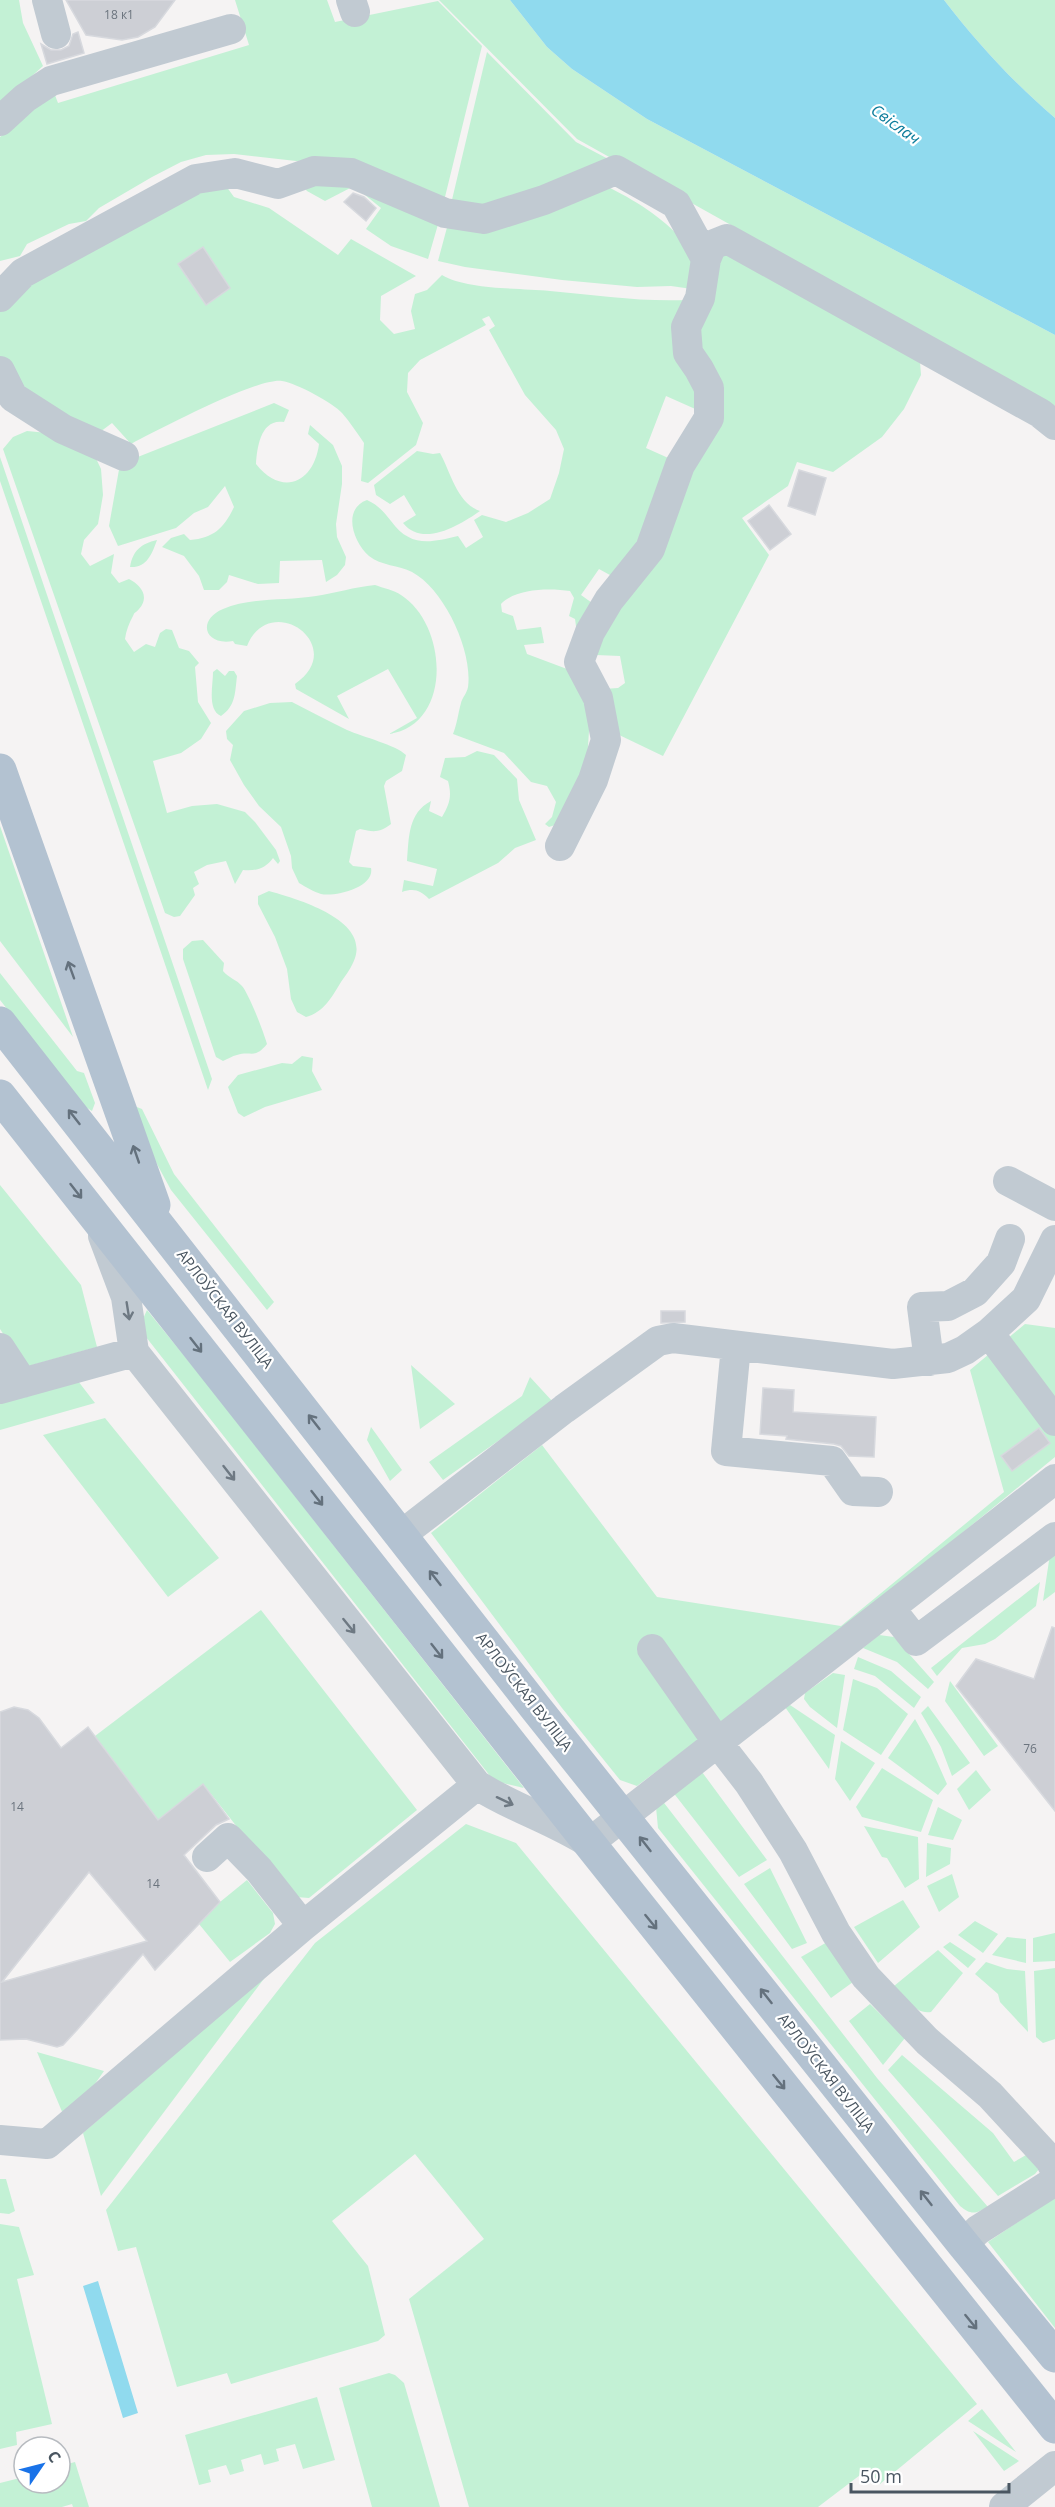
<svg xmlns="http://www.w3.org/2000/svg" width="1055" height="2507" font-family="'Open Sans',sans-serif">
<style>
.green{fill:#c3f1d5}
.water{fill:#90daee}
.building{fill:#cdcfd5;stroke:#d7d9de;stroke-width:1.5;fill-rule:evenodd}
.lines{fill:none;stroke-linecap:round;stroke-linejoin:round}
.minor{stroke:#c1cad2;stroke-width:30}
.major{stroke:#b3c2d1;stroke-width:33}
.oneway{stroke:#64717d}
.oneway2{stroke:#6e7983}
.labels{text-anchor:middle;stroke-width:4.5;stroke-linejoin:round;paint-order:stroke}
.number-label{font-size:12px;fill:#6b747e}
.street-label{font-size:15px;fill:#4a5661;stroke:#fff}
.water-label{font-size:16px;font-style:italic;fill:#0c7c9b;stroke:#fff}
</style>
<rect width="100%" height="100%" fill="#f5f3f3"/>
<path class="green" d="M 0,0 L 19,0 L 23,23 L 43,66 L 0,105 Z
M 235,0 L 327,0 L 335,22 L 438,1 L 482,46 L 444,201 L 322,160 L 296,161 L 234,154 L 206,155 L 181,162 L 152,177 L 99,208 L 86,221 L 69,224 L 27,244 L 20,256 L 0,261 L 0,137 L 53,90 L 58,103 L 249,45 Z
M 439,0 L 510,0 L 547,47 L 572,69 L 647,119 L 1055,335 L 1055,406 L 577,139 Z
M 944,0 L 1055,0 L 1055,118 C 1014,83 977,43 944,0 Z
M 487,52 L 576,142 L 612,161 L 483,209 L 451,204 Z
M 321,174 C 367,176 396,202 437,216 L 439,221 L 428,259 L 391,246 L 366,229 L 381,208 L 354,186 L 325,201 L 307,191 L 301,184 L 302,181 Z
M 218,175 L 234,197 L 269,208 L 338,255 L 351,239 L 416,276 L 381,296 L 380,320 L 394,334 L 415,329 L 411,311 L 415,294 L 427,290 L 442,275 C 467,290 520,288 550,291 C 597,295 640,302 687,300 L 684,360 L 702,412 L 666,396 L 646,448 L 675,461 L 619,580 L 599,569 L 581,595 L 595,605 L 577,633 L 575,619 L 569,616 L 574,598 L 570,591 C 550,588 516,588 501,604 L 502,612 L 513,616 L 517,630 L 541,627 L 544,643 L 524,645 L 527,654 L 567,669 L 584,691 L 590,716 L 586,776 L 558,824 L 549,827 L 545,824 L 552,817 L 556,802 L 547,786 L 531,782 L 504,753 L 453,734 C 457,724 458,714 461,703 C 462,698 467,693 468,687 C 473,651 444,589 412,572 C 399,565 381,566 369,556 C 353,542 342,509 367,500 C 378,505 383,511 391,521 C 410,547 429,543 458,536 L 466,548 L 483,537 L 474,520 L 482,515 L 506,522 L 528,513 L 550,499 L 559,473 L 564,449 L 556,430 L 525,395 L 489,330 L 495,326 L 489,316 L 482,319 L 486,325 L 420,360 L 408,373 L 407,392 L 423,423 L 416,445 L 368,483 L 361,481 L 364,443 C 357,433 350,422 342,413 C 333,403 296,383 282,381 C 258,377 158,430 131,444 L 112,423 L 100,432 L 35,406 L 0,360 L 0,291 Z
M 606,186 C 633,199 664,218 683,241 C 690,249 694,261 699,270 L 692,289 L 671,286 L 637,287 L 562,280 L 465,267 L 438,261 L 449,220 Z
M 719,251 L 920,362 L 921,375 L 904,409 L 882,437 L 833,472 L 797,462 L 788,486 L 742,518 L 769,555 L 663,756 L 615,733 L 603,689 L 618,688 L 625,683 L 620,656 L 596,655 L 600,626 L 716,429 L 694,345 Z
M 274,403 L 289,410 L 284,422 C 261,418 257,447 256,464 C 282,497 314,483 319,444 L 308,434 L 310,425 L 333,445 L 342,466 L 342,484 L 336,524 L 337,537 L 346,557 L 345,565 L 337,575 L 326,582 L 322,560 L 280,561 L 279,583 L 258,584 L 229,575 L 227,582 L 219,590 L 204,590 L 199,576 L 184,556 L 162,547 L 171,538 L 184,534 L 190,540 C 214,538 224,528 234,507 L 225,486 L 208,507 L 194,513 L 176,528 L 118,546 L 109,526 L 120,464 Z
M 27,431 L 48,433 L 91,448 L 101,469 L 103,495 L 98,524 L 84,540 L 81,554 L 90,566 L 114,554 L 111,573 L 119,583 L 129,579 C 141,585 150,597 139,609 C 136,613 135,611 133,616 C 129,623 126,631 125,639 L 134,652 L 146,644 L 155,647 L 160,633 L 166,629 L 172,630 L 179,648 L 189,651 L 199,663 L 195,667 L 198,702 L 211,723 L 201,739 L 181,753 L 153,761 L 167,813 L 192,806 L 217,804 L 245,812 L 255,822 L 276,850 L 280,861 L 278,864 L 273,858 C 265,869 256,871 243,870 L 235,884 L 226,861 L 207,865 L 194,872 L 199,884 L 193,888 L 195,895 L 180,916 L 174,917 L 165,913 L 3,449 L 13,437 Z
M 417,451 L 433,454 L 440,453 C 451,473 457,503 480,511 C 460,525 423,548 403,523 L 416,515 L 404,495 L 390,504 L 376,495 L 374,485 Z
M 0,457 L 212,1079 L 208,1090 L 0,481 Z
M 157,540 C 152,554 147,568 130,567 C 133,550 141,544 157,540 Z
M 375,585 C 383,588 394,590 401,595 C 448,625 453,725 389,734 L 417,718 L 388,669 L 337,696 L 349,719 L 296,689 L 295,684 C 350,646 270,589 247,646 L 235,644 L 233,641 C 204,646 197,620 223,609 C 251,597 286,601 316,596 C 336,593 354,587 375,585 Z
M 217,669 L 225,676 L 229,671 L 234,671 L 237,676 C 235,692 236,706 221,716 C 207,710 213,686 213,672 Z
M 292,702 C 310,711 328,721 347,730 C 363,737 396,745 406,755 L 402,771 L 386,781 L 384,786 L 391,824 C 380,833 373,832 360,829 L 356,831 L 349,862 L 353,866 L 371,868 C 375,887 336,897 321,894 C 314,892 306,887 299,883 L 292,868 L 291,856 L 281,827 L 259,806 L 244,785 L 230,760 L 233,745 L 227,739 L 226,731 L 244,711 L 270,703 Z
M 477,751 L 494,755 L 517,779 L 519,800 L 536,840 L 515,848 L 498,863 L 429,899 C 420,890 414,888 402,892 L 404,880 L 433,886 L 437,869 L 407,861 C 409,837 408,813 431,801 L 429,811 L 442,817 C 450,803 452,796 448,781 L 440,777 L 445,758 L 465,757 Z
M 0,826 L 73,1037 L 0,941 Z
M 269,891 C 297,899 368,919 355,958 C 352,967 346,975 341,982 C 332,997 324,1012 306,1017 L 297,1012 L 291,999 L 287,969 L 275,937 L 258,904 L 258,896 Z
M 203,940 L 224,963 L 223,971 C 229,978 237,980 242,986 C 249,994 264,1033 267,1044 C 254,1060 251,1050 237,1055 C 232,1056 228,1059 223,1061 L 216,1057 L 183,959 L 183,949 L 192,941 Z
M 0,973 L 77,1071 L 84,1073 L 95,1103 L 92,1111 L 84,1106 L 0,1000 Z
M 302,1056 L 313,1058 L 312,1071 L 322,1090 L 265,1107 L 244,1117 L 238,1113 L 228,1087 L 238,1075 L 282,1063 L 292,1064 Z
M 129,1104 L 142,1109 L 174,1174 L 274,1302 L 267,1310 L 171,1190 L 144,1140 Z
M 0,1185 L 81,1285 L 97,1347 L 25,1367 L 0,1329 Z
M 147,1310 L 199,1374 L 524,1788 L 494,1781 L 146,1337 L 142,1321 Z
M 1025,1324 L 1055,1328 L 1055,1457 L 835,1637 L 637,1786 L 620,1780 L 562,1708 L 431,1533 L 542,1445 L 657,1597 L 841,1626 L 1004,1492 L 970,1370 Z
M 411,1365 L 455,1404 L 420,1429 Z
M 530,1377 L 553,1402 L 443,1480 L 429,1462 L 522,1396 Z
M 78,1381 L 95,1403 L 0,1430 L 0,1403 Z
M 105,1418 L 219,1558 L 168,1597 L 43,1435 Z
M 371,1427 L 402,1470 L 390,1481 L 367,1440 Z
M 1055,1551 L 1055,1592 L 1043,1601 L 1050,1554 Z
M 1040,1582 L 1036,1606 L 995,1639 L 985,1644 L 962,1648 L 937,1676 L 931,1668 Z
M 261,1610 L 417,1810 L 309,1898 L 296,1897 L 285,1888 L 204,1785 L 158,1820 L 95,1736 Z
M 879,1635 L 894,1637 L 934,1682 L 928,1689 L 897,1662 L 863,1648 Z
M 858,1657 L 891,1671 L 921,1697 L 914,1708 L 875,1676 L 854,1669 Z
M 833,1673 L 845,1675 L 837,1728 L 810,1707 L 804,1699 L 805,1693 Z
M 853,1679 L 877,1688 L 908,1714 L 881,1755 L 843,1730 Z
M 950,1681 L 998,1746 L 984,1756 L 945,1701 Z
M 790,1705 L 835,1735 L 829,1769 L 785,1707 Z
M 928,1706 L 970,1763 L 952,1776 L 941,1747 L 921,1713 Z
M 915,1719 L 930,1746 L 947,1784 L 938,1795 L 888,1758 Z
M 841,1741 L 875,1763 L 850,1801 L 835,1779 Z
M 882,1768 L 933,1800 L 921,1832 L 862,1817 L 856,1807 Z
M 976,1770 L 991,1790 L 969,1810 L 957,1789 Z
M 702,1772 L 767,1860 L 739,1877 L 672,1791 Z
M 661,1799 L 877,2078 L 988,2207 C 975,2214 971,2215 960,2206 L 658,1828 L 656,1807 Z
M 938,1807 L 962,1820 L 953,1840 L 928,1835 Z
M 466,1824 L 516,1843 L 977,2404 L 880,2484 L 868,2469 L 818,2507 L 469,2507 L 409,2299 L 484,2239 L 415,2154 L 332,2221 L 368,2266 L 385,2335 L 378,2341 L 231,2384 L 227,2373 L 177,2387 L 136,2247 L 118,2251 L 106,2210 L 315,1943 Z
M 864,1826 L 918,1837 L 919,1879 L 905,1888 L 887,1858 L 882,1857 Z
M 927,1843 L 951,1848 L 950,1864 L 926,1877 Z
M 770,1868 L 807,1943 L 792,1949 L 744,1884 Z
M 952,1874 L 959,1897 L 939,1912 L 927,1886 Z
M 247,1880 L 273,1913 L 275,1924 L 270,1933 L 230,1962 L 199,1924 L 220,1902 Z
M 903,1900 L 920,1927 L 878,1963 L 854,1927 Z
M 975,1921 L 998,1934 L 983,1953 L 958,1935 Z
M 1055,1933 L 1055,1961 L 1033,1962 L 1033,1938 Z
M 1007,1937 L 1026,1939 L 1026,1963 L 992,1955 Z
M 829,1941 L 853,1982 L 831,1998 L 801,1957 Z
M 950,1942 L 976,1959 L 968,1968 L 943,1947 Z
M 938,1950 L 963,1973 L 931,2012 C 915,2015 904,1996 894,1986 Z
M 986,1962 L 1007,1969 L 1025,1971 L 1028,2032 L 1000,2002 L 998,1994 L 975,1974 Z
M 1055,1968 L 1055,2039 L 1043,2043 L 1036,2037 L 1034,1971 Z
M 269,1972 L 101,2196 L 83,2133 Z
M 870,2004 L 905,2038 L 883,2065 L 849,2021 Z
M 37,2052 L 104,2071 L 90,2091 L 63,2114 Z
M 902,2055 L 993,2133 L 1014,2162 L 1033,2151 L 1039,2169 L 1035,2174 L 998,2196 L 888,2070 Z
M 0,2179 L 6,2179 L 15,2211 L 9,2214 L 0,2213 Z
M 1055,2197 L 1055,2328 L 988,2242 Z
M 0,2224 L 19,2227 L 34,2275 L 17,2279 L 52,2424 L 16,2432 L 17,2445 L 0,2449 Z
M 389,2373 L 395,2375 L 404,2383 L 440,2507 L 372,2507 L 339,2388 Z
M 317,2397 L 335,2460 L 303,2469 L 295,2444 L 276,2449 L 279,2461 L 264,2465 L 261,2454 L 241,2460 L 244,2471 L 230,2475 L 226,2465 L 208,2470 L 211,2482 L 199,2485 L 185,2435 Z
M 982,2409 L 1016,2452 L 968,2421 Z
M 973,2431 L 1019,2461 L 1004,2471 Z
M 75,2462 L 89,2507 L 73,2507 L 72,2504 L 62,2507 L 0,2507 L 0,2483 L 24,2477 L 24,2483 L 60,2483 L 60,2466 Z"/>
<path class="water" d="M 510,0 L 944,0 C 977,43 1014,83 1055,118 L 1055,335 L 647,119 L 572,69 L 547,47 Z
M 98,2281 L 138,2413 L 123,2418 L 83,2286 Z"/>
<path class="building" d="M 66,0 L 175,0 L 155,27 L 138,37 L 122,40 L 86,35 Z
M 78,32 L 84,53 L 47,64 L 41,44 L 51,50 L 61,50 L 69,46 L 73,34 Z
M 353,193 L 364,197 L 376,208 L 366,221 L 344,202 Z
M 203,247 L 230,288 L 206,305 L 178,264 Z
M 799,470 L 826,478 L 815,515 L 788,506 Z
M 769,505 L 791,534 L 770,550 L 748,521 Z
M 661,1311 L 685,1311 L 685,1322 L 661,1323 Z
M 763,1388 L 794,1390 L 793,1412 L 876,1417 L 874,1457 L 849,1456 L 841,1446 L 834,1444 L 786,1439 L 787,1436 L 760,1434 Z
M 1039,1428 L 1050,1443 L 1012,1471 L 1001,1456 Z
M 1052,1627 L 1055,1628 L 1055,1811 L 956,1686 L 976,1659 L 1034,1679 Z
M 14,1707 L 28,1710 L 39,1718 L 61,1748 L 88,1727 L 158,1820 L 203,1784 L 229,1819 L 216,1825 L 184,1855 L 220,1902 L 155,1970 L 143,1954 L 77,2030 L 63,2045 L 57,2047 L 26,2039 L 0,2040 L 0,1712 ZM 89,1872 L 147,1941 L 2,1982 Z"/>
<g class="lines">
<path class="minor" d="M 47,0 L 56,34
M 351,0 L 355,12
M 0,121 L 25,98 L 51,81 L 231,29
M 706,259 L 712,245 L 727,239 L 1040,413 L 1055,425
M 0,297 L 23,273 L 196,179 L 235,173 L 278,184 L 314,171 L 351,173 L 445,213 L 484,219 L 544,200 L 616,170 L 676,204 L 706,259 L 700,298 L 686,327 L 688,353 L 699,369 L 709,388 L 709,418 L 680,465 L 650,549 L 609,600 L 590,632 L 579,662 L 598,698 L 606,740 L 593,780 L 560,846
M 0,371 L 13,397 L 63,429 L 124,456
M 1008,1181 L 1055,1206
M 103,1236 L 126,1297 L 134,1352 L 477,1785 C 513,1808 553,1820 589,1843 L 1055,1479
M 989,1333 L 1055,1421
M 736,1346 L 726,1451 L 832,1461 L 853,1491 L 878,1492
M 0,1348 L 23,1383
M 929,1361 L 922,1307 L 948,1306 L 975,1292 L 1001,1263 L 1010,1239
M 0,1389 L 134,1352
M 401,1535 L 564,1409 L 658,1341 L 673,1338 L 893,1364 L 948,1358 L 965,1350 L 989,1333 L 1026,1299 L 1055,1240
M 890,1608 L 916,1641 L 1055,1537
M 652,1649 L 718,1743 L 749,1783 L 793,1851 L 836,1933 L 866,1977 L 927,2041 L 990,2095 L 1050,2160 L 1055,2170
M 207,1857 L 228,1838 L 259,1870 L 303,1926
M 0,2140 L 47,2144 L 303,1926 L 477,1785
M 963,2244 L 978,2230 L 1055,2181
M 1004,2507 L 1055,2466"/>
<path class="major" d="M 0,770 L 154,1205
M 0,1023 L 535,1707 L 963,2244 L 1055,2356
M 0,1096 L 589,1843 L 1055,2427"/>
</g>
<defs><path id="oneway-shaft" d="M-6 0H5M1.5-3L5.5 0L1.5 3" fill="none" stroke-width="1.6" stroke-linecap="round" stroke-linejoin="round" transform="scale(1.5)"/></defs>
<g class="oneway">
<use href="#oneway-shaft" transform="translate(71 970) rotate(-110)"/>
<use href="#oneway-shaft" transform="translate(74 1117) rotate(-128)"/>
<use href="#oneway-shaft" transform="translate(136 1154) rotate(-109)"/>
<use href="#oneway-shaft" transform="translate(76 1191) rotate(52)"/>
<use href="#oneway-shaft" transform="translate(196 1345) rotate(52)"/>
<use href="#oneway-shaft" transform="translate(314 1422) rotate(-128)"/>
<use href="#oneway-shaft" transform="translate(317 1498) rotate(52)"/>
<use href="#oneway-shaft" transform="translate(435 1578) rotate(-128)"/>
<use href="#oneway-shaft" transform="translate(437 1651) rotate(52)"/>
<use href="#oneway-shaft" transform="translate(645 1844) rotate(-128)"/>
<use href="#oneway-shaft" transform="translate(651 1922) rotate(51)"/>
<use href="#oneway-shaft" transform="translate(766 1996) rotate(-128)"/>
<use href="#oneway-shaft" transform="translate(779 2082) rotate(51)"/>
<use href="#oneway-shaft" transform="translate(926 2198) rotate(-128)"/>
<use href="#oneway-shaft" transform="translate(971 2322) rotate(51)"/>
</g>
<g class="oneway2">
<use href="#oneway-shaft" transform="translate(128 1311) rotate(81)"/>
<use href="#oneway-shaft" transform="translate(229 1473) rotate(52)"/>
<use href="#oneway-shaft" transform="translate(349 1626) rotate(51)"/>
<use href="#oneway-shaft" transform="translate(505 1801) rotate(25)"/>
</g>
<g class="labels">
<g class="number-label">
<text x="119" y="19">18 к1</text>
<text x="1030" y="1753">76</text>
<text x="17" y="1811">14</text>
<text x="153" y="1888">14</text>
</g>
<g class="street-label">
<text transform="translate(225 1309) rotate(52)" y="5">АРЛОЎСКАЯ ВУЛІЦА</text>
<text transform="translate(524 1692) rotate(52)" y="5">АРЛОЎСКАЯ ВУЛІЦА</text>
<text transform="translate(826 2073) rotate(52)" y="5">АРЛОЎСКАЯ ВУЛІЦА</text>
</g>
<g class="water-label">
<text transform="translate(896 124) rotate(36)" y="6">Свіслач</text>
</g>
</g>
<g transform="translate(42 2465) rotate(55)"><circle r="28" fill="#ffffff" stroke="#b7bbc0" stroke-width="1.5"/>
<path d="M0-4.5L10 22L0 15L-10 22Z" fill="#1a73e8"/>
<text y="-9" font-size="16" font-weight="bold" text-anchor="middle" fill="#4a5661">С</text>
</g>
<path d="M851 2483v9h158v-9" fill="none" stroke="#4a5661" stroke-width="3"/>
<text x="860" y="2483" font-size="18" fill="#4a5661" stroke="#ffffff" stroke-width="4.5" paint-order="stroke">50 m</text>
</svg>
